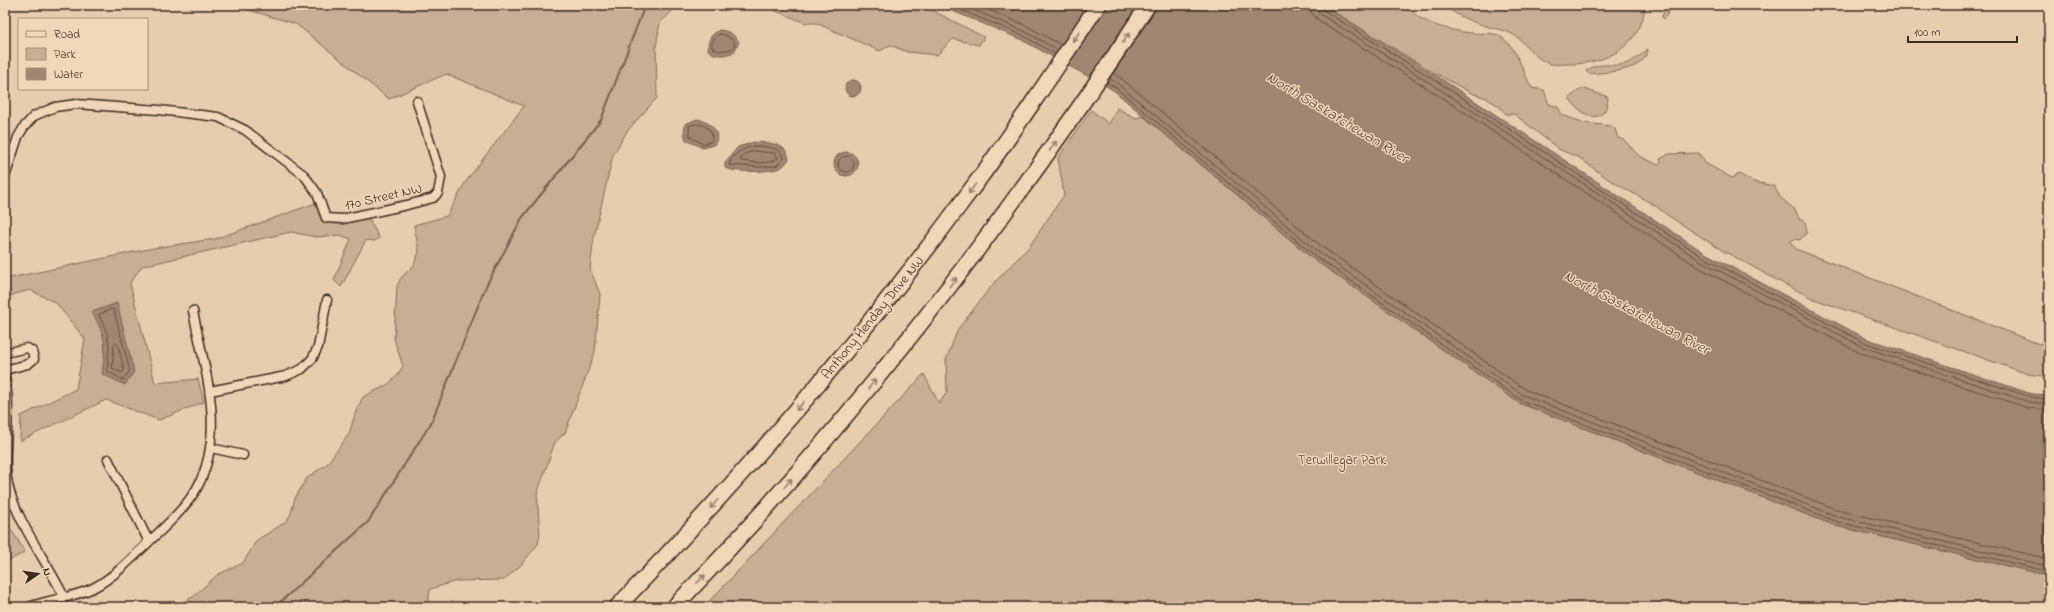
<svg xmlns="http://www.w3.org/2000/svg" width="2054" height="612" font-family="'Indie Flower',sans-serif">
<style>
.green{fill:#c7ae95;stroke:#816c5a}
.water{fill:#9e8772;stroke:#766250}
.lines{fill:none;stroke-linecap:round;stroke-linejoin:round}
.shore{stroke:#634f40;stroke-width:1}
.stream{stroke:#766250;stroke-width:2}
.minor-casing{stroke:#3b2a1e;stroke-width:11}
.motorway-casing{stroke:#3b2a1e;stroke-width:18}
.minor{stroke:#f2d6b9;stroke-width:8}
.motorway{stroke:#f2d6b9;stroke-width:15}
.oneway{stroke:#96806c}
.labels{text-anchor:middle;stroke-width:3;stroke-linejoin:round;paint-order:stroke}
.street-label{font-size:14px;fill:#3b2a1e;stroke:#f2d6b9}
.park-label{font-size:14px;fill:#574436;stroke:#f2d6b9}
.water-label{font-size:15px;font-style:italic;fill:#544133;stroke:#f2d6b9}
</style>
<rect width="100%" height="100%" fill="#e7ccb0"/>
<filter id="ink" filterUnits="userSpaceOnUse"><feTurbulence type="fractalNoise" baseFrequency=".025" numOctaves="2"/><feDisplacementMap in="SourceGraphic" scale="8" xChannelSelector="R" yChannelSelector="G"/><feConvolveMatrix kernelMatrix="1 2 1 2 8 2 1 2 1" color-interpolation-filters="sRGB"/></filter>
<g filter="url(#ink)">
<path class="green" d="M 232,5 L 678,5 L 660,23 L 656,47 L 657,98 L 627,131 L 613,155 L 594,237 L 590,269 L 600,294 L 595,352 L 565,433 L 555,442 L 537,494 L 540,535 L 538,544 L 522,564 L 504,580 L 457,581 L 430,589 L 428,607 L 172,607 L 193,597 L 217,575 L 243,563 L 257,540 L 287,521 L 291,513 L 295,498 L 307,478 L 327,464 L 349,434 L 356,411 L 363,397 L 387,385 L 397,376 L 403,366 L 394,339 L 397,286 L 401,278 L 414,265 L 419,252 L 414,225 L 447,216 L 466,181 L 524,106 L 446,74 L 389,99 L 296,24 Z
M 761,5 L 922,5 L 984,37 L 979,45 L 953,39 L 937,55 L 907,52 L 890,45 L 880,51 L 816,23 L 806,23 Z
M 1323,5 L 1407,5 C 1416,23 1454,32 1473,33 C 1480,34 1494,32 1500,36 C 1518,48 1522,71 1532,88 L 1544,90 L 1549,104 L 1558,107 L 1562,115 L 1585,123 L 1610,126 L 1615,129 L 1618,138 L 1624,140 L 1639,156 L 1658,165 L 1661,163 L 1660,159 L 1669,154 L 1699,153 L 1705,163 L 1732,178 L 1739,174 L 1754,182 L 1774,186 L 1780,197 L 1796,211 L 1799,219 L 1805,221 L 1807,232 L 1800,240 L 1794,239 L 1790,242 L 1796,249 L 2039,344 L 2049,341 L 2049,377 L 2028,374 L 1814,299 L 1784,284 L 1720,249 L 1667,215 L 1656,206 L 1608,179 L 1578,157 L 1560,150 L 1514,114 L 1506,114 L 1499,106 L 1486,98 L 1471,93 L 1433,72 Z
M 1443,5 L 1645,5 C 1642,46 1607,64 1569,64 C 1564,64 1556,65 1551,64 C 1533,60 1526,40 1510,33 C 1504,30 1496,29 1489,27 C 1472,22 1457,16 1443,5 Z
M 1666,5 L 1673,5 L 1664,19 L 1662,17 Z
M 1648,49 C 1646,72 1607,72 1589,74 L 1586,71 C 1598,62 1606,66 1620,65 C 1630,64 1640,56 1648,49 Z
M 1582,88 L 1608,97 C 1606,129 1581,116 1569,98 Z
M 1117,108 L 1136,118 L 1143,116 L 1312,258 L 1519,403 L 1836,526 L 2042,574 L 2049,574 L 2049,607 L 704,607 L 924,374 L 939,404 L 947,392 L 946,360 L 958,329 L 993,284 L 1029,247 L 1064,195 L 1058,158 L 1091,110 L 1109,124 Z
M 316,203 L 323,220 L 334,223 L 368,217 L 379,238 L 375,241 L 366,240 L 341,287 L 334,280 L 351,239 L 340,235 L 316,237 L 291,232 L 142,266 L 130,283 L 155,383 L 198,379 L 204,402 L 159,420 L 106,400 L 20,441 L 21,416 L 76,389 L 85,339 L 56,303 L 30,290 L 5,297 L 5,279 L 153,248 L 215,239 Z
M 5,519 L 25,552 L 5,563 Z"/>
<path class="water" d="M 938,5 L 1322,5 L 1443,80 L 1705,253 L 1865,338 L 2032,394 L 2049,395 L 2049,574 L 2042,574 L 1836,526 L 1519,403 L 1312,258 L 1113,90 L 1020,39 Z
M 719,30 C 729,31 734,34 739,42 L 734,52 C 725,56 716,57 708,50 C 708,40 710,35 719,30 Z
M845 88a8 8 0 1 1 16 0a8 8 0 1 1-16 0Z
M 697,119 C 709,121 723,132 714,145 L 703,148 L 686,140 L 684,133 L 685,124 Z
M 754,142 C 767,143 787,142 789,159 C 786,163 783,168 777,169 C 766,172 735,173 725,168 L 725,162 L 738,147 Z
M834 164a12 12 0 1 1 24 0a12 12 0 1 1-24 0Z
M 117,303 L 134,372 L 125,385 L 102,374 C 106,343 107,340 92,312 Z"/>
<g class="lines">
<path class="shore" d="M 948,5 L 1022,35 L 1055,54
M 961,5 L 1024,31 L 1058,50
M 977,5 L 1027,26 L 1061,45
M 1310,5 L 1312,13 L 1317,19 L 1435,93 L 1698,267 L 1858,352 L 2028,408 L 2049,410
M 1316,5 L 1320,14 L 1438,88 L 1701,261 L 1861,346 L 2029,402 L 2049,404
M 1321,5 L 1323,10 L 1441,84 L 1703,257 L 1863,342 L 2031,397 L 2049,399
M 720,34 L 726,35 L 734,41 L 735,45 L 732,49 L 719,51 L 712,48 C 711,41 714,37 720,34 Z
M 1113,73 L 1122,79 L 1321,246 L 1526,390 L 1841,511 L 2049,559
M 1109,78 L 1118,84 L 1317,251 L 1523,395 L 1839,517 L 2043,565 L 2049,565
M 1107,83 L 1115,87 L 1314,255 L 1521,400 L 1838,522 L 2042,570 L 2049,570
M 697,124 C 707,124 715,132 711,142 L 703,144 L 690,137 L 689,126 Z
M 754,146 C 766,147 780,146 784,158 L 776,166 L 761,167 L 729,165 C 731,154 744,148 754,146 Z
M 754,151 L 775,153 L 778,158 C 771,165 749,163 740,160 L 743,155 Z
M838 164a8 8 0 1 1 16 0a8 8 0 1 1-16 0Z
M 112,309 L 114,310 L 130,371 L 123,380 L 107,371 L 109,346 L 107,333 L 99,315 Z
M 116,343 L 118,345 L 124,370 L 122,373 L 112,368 L 114,345 Z"/>
<path class="stream" d="M 275,607 L 368,522 L 431,423 L 486,286 L 522,218 L 601,120 L 645,5"/>
<g class="minor-casing">
<path id="minor" d="M 5,177 L 18,137 L 24,127 L 34,116 L 55,107 L 76,104 L 159,110 L 218,117 L 245,130 L 304,175 L 317,193 L 326,218 L 342,219 L 407,205 L 433,198 L 438,193 L 441,177 L 417,101
M 5,353 L 27,348 L 32,351 L 34,359 L 28,364 L 5,370
M 5,380 C 13,415 1,450 8,484 C 15,519 48,563 64,597
M 210,391 L 286,376 L 302,369 L 312,359 L 318,347 L 327,300
M 211,448 L 243,455
M 108,459 L 149,542
M 29,607 C 49,599 73,598 93,588 C 115,577 135,555 153,538 C 169,523 186,507 197,488 C 227,431 204,369 193,311"/>
</g>
<g class="motorway-casing">
<path id="motorway" d="M 617,607 C 739,481 855,347 959,206 C 1008,141 1053,73 1098,5
M 674,607 C 852,423 1008,220 1148,5"/>
</g>
<use href="#minor" class="minor"/>
<use href="#motorway" class="motorway"/>
</g>
<defs><path id="oneway-shaft" d="M-6 0H5M1.5-3L5.5 0L1.5 3" fill="none" stroke-width="1.6" stroke-linecap="round" stroke-linejoin="round"/></defs>
<g class="oneway">
<use href="#oneway-shaft" transform="translate(1076 37) rotate(124)"/>
<use href="#oneway-shaft" transform="translate(1126 38) rotate(-57)"/>
<use href="#oneway-shaft" transform="translate(1053 146) rotate(-55)"/>
<use href="#oneway-shaft" transform="translate(972 189) rotate(126)"/>
<use href="#oneway-shaft" transform="translate(953 282) rotate(-52)"/>
<use href="#oneway-shaft" transform="translate(872 384) rotate(-51)"/>
<use href="#oneway-shaft" transform="translate(800 406) rotate(131)"/>
<use href="#oneway-shaft" transform="translate(788 483) rotate(-49)"/>
<use href="#oneway-shaft" transform="translate(714 504) rotate(132)"/>
<use href="#oneway-shaft" transform="translate(701 579) rotate(-46)"/>
</g>
</g>
<g class="labels">
<g class="street-label">
<text transform="translate(383 196) rotate(-13)" y="5">170 Street NW</text>
<text transform="translate(872 317) rotate(-51)" y="5">Anthony Henday Drive NW</text>
</g>
<g class="park-label">
<text x="1342" y="464">Terwillegar Park</text>
</g>
<g class="water-label">
<text transform="translate(1338 117) rotate(31)" y="5">North Saskatchewan River</text>
<text transform="translate(1637 312) rotate(28)" y="5">North Saskatchewan River</text>
</g>
</g>
<rect width="2054" height="612" fill="none" stroke="#f2d6b9" stroke-width="20"/>
<rect x="10" y="10" width="2034" height="592" fill="none" stroke="#3b2a1e" stroke-width="1.5" filter="url(#ink)"/>
<rect x="18" y="18" width="130" height="72" fill="#f2d6b9" stroke="#a9917b"/>
<rect x="26" y="31" width="20" height="6" fill="#f2d6b9" stroke="#a9917b"/>
<text x="54" y="38" font-size="12" fill="#3b2a1e">Road</text>
<rect x="26" y="48" width="20" height="12" fill="#c7ae95" stroke="#a9917b"/>
<text x="54" y="58" font-size="12" fill="#3b2a1e">Park</text>
<rect x="26" y="68" width="20" height="12" fill="#9e8772" stroke="#a9917b"/>
<text x="54" y="78" font-size="12" fill="#3b2a1e">Water</text>
<g transform="translate(38 574) rotate(77)" stroke="#f2d6b9" stroke-width="3" paint-order="stroke">
<path d="M0-3L7 15L0 10L-7 15Z" fill="#3b2a1e"/>
<text y="-6" font-size="11" font-weight="bold" text-anchor="middle" fill="#3b2a1e">N</text>
</g>
<path d="M1908 36v6h109v-6" fill="none" stroke="#3b2a1e" stroke-width="2"/>
<text x="1914" y="36" font-size="12" fill="#3b2a1e" stroke="#f2d6b9" stroke-width="3" paint-order="stroke">100 m</text>
</svg>
